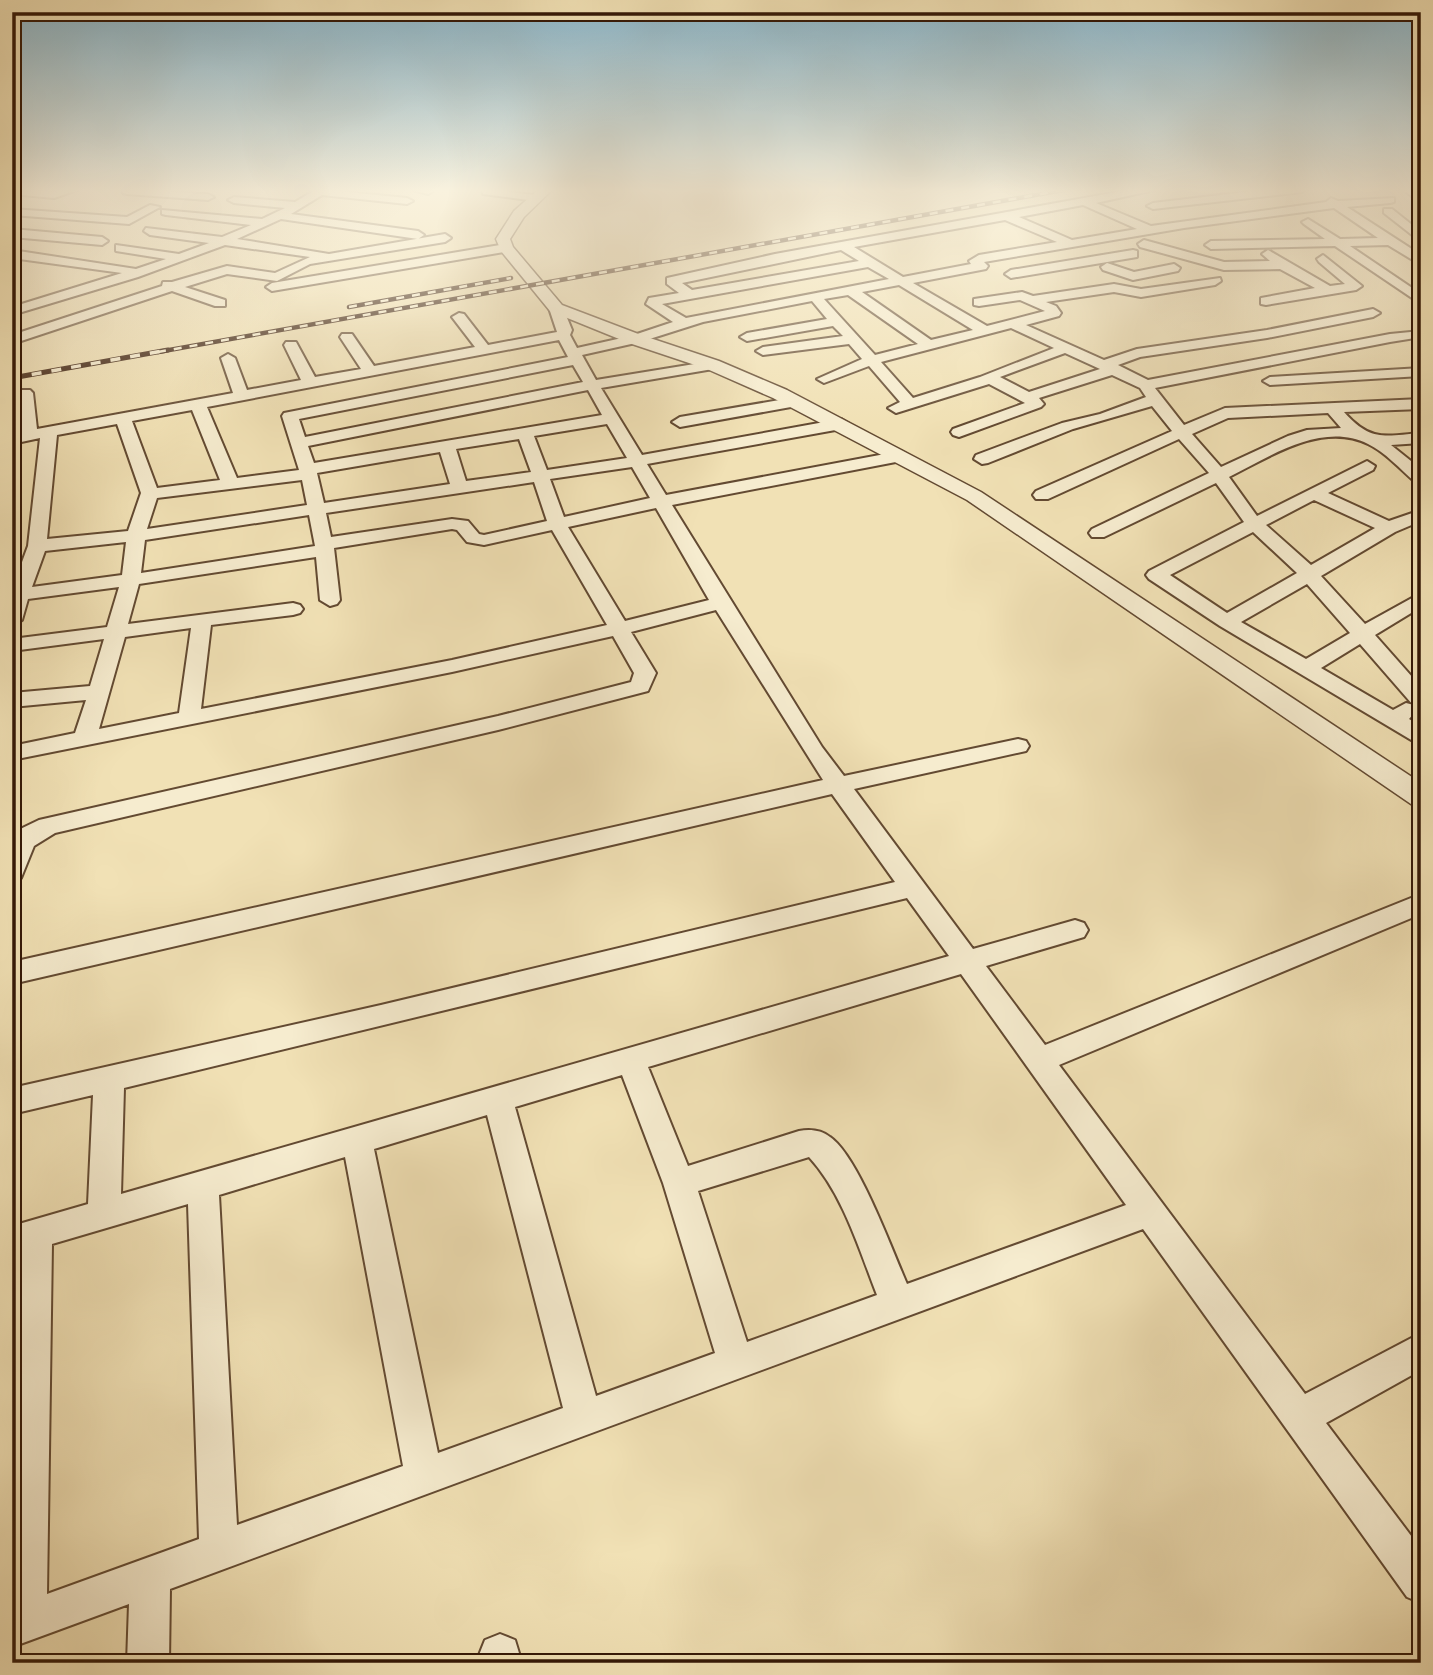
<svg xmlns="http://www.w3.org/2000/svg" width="1433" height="1675" font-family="Vollkorn,serif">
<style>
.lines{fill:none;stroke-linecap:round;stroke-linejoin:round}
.minor-casing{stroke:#634a32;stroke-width:4}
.tertiary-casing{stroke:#634a32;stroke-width:3}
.minor{fill:#f6eccf;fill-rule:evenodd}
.tertiary{fill:#f6eccf;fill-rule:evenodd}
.rail-far1-casing{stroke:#341807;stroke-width:4.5}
.rail-casing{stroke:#341807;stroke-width:5}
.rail-far1{stroke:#f6eccf;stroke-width:2.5;stroke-dasharray:8;stroke-linecap:butt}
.rail{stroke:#f6eccf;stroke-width:3.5;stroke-dasharray:10;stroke-linecap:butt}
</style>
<rect width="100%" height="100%" fill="#f1e1b5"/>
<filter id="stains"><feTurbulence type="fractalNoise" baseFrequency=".00286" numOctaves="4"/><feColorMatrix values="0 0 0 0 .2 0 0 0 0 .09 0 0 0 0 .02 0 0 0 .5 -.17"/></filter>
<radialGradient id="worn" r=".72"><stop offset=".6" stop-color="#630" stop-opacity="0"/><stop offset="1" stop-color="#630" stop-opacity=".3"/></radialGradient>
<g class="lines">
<g class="minor-casing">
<path id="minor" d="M 12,189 L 54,192 L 80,189 L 54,198 L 12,194 Z
M 123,189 L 208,194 L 214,197 L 208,200 L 127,194 L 123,193 Z
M 317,189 L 407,198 L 413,201 L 407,204 L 322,195 L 291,214 L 418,231 L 424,235 L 418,239 L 281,219 L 237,239 L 329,254 L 445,234 L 451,238 L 445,242 L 310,264 L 277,281 L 227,274 L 185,287 L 225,300 L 225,306 L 215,306 L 172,291 L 12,344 L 12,335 L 162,286 L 163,282 L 172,282 L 227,266 L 275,273 L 310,257 L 225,245 L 138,277 L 12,315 L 12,307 L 122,273 L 12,258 L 12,250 L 136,269 L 166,259 L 116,251 L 116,245 L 179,254 L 209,243 L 150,235 L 144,231 L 146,228 L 222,237 L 251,225 L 166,215 L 162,214 L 162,210 L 262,219 L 285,208 L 234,203 L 228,200 L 234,197 L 295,202 Z
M 410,189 L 432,189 L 433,191 L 428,194 Z
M 482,189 L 536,195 L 542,198 L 536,201 L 483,194 Z
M 1134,189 L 1159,189 L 1096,203 L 1151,226 L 1326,202 L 1331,198 L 1338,201 L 1394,198 L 1394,202 L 1390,203 L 1347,207 L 1421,255 L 1421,265 L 1388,245 L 1350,246 L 1421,294 L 1421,304 L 1335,246 L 1211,249 L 1205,245 L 1211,241 L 1325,239 L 1304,224 L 1302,222 L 1308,219 L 1340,239 L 1378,238 L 1334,208 L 1184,228 L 984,262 L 988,266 L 986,269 L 913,283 L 987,326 L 1045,311 L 1020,300 L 979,306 L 974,305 L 974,299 L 1022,292 L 1033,296 L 1114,284 L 1141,289 L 1220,278 L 1221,281 L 1215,285 L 1141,297 L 1114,292 L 1046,302 L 1056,306 L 1061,313 L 1059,316 L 1026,325 L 1104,360 L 1137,349 L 1267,330 L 1373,309 L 1380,313 L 1373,317 L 1267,338 L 1140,357 L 1118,365 L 1148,380 L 1390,334 L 1421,331 L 1421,340 L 1415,338 L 1390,342 L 1155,388 L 1184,425 L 1225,408 L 1421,399 L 1421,409 L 1344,412 C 1371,442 1384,436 1421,433 L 1421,443 L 1391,445 L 1421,469 L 1421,483 L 1415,482 C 1400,469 1385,452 1368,444 C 1322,421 1269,457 1229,477 L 1257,516 L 1367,461 L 1375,466 L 1373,470 L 1328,493 L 1389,521 L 1421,510 L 1421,521 L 1395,532 L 1321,576 L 1365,624 L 1421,593 L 1421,607 L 1375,635 L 1421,687 L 1421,707 L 1413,705 L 1360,644 L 1321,668 L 1393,710 L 1406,703 L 1414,705 L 1417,710 L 1409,719 L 1421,726 L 1421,743 L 1413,741 L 1220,626 L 1149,579 L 1146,575 L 1149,571 L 1244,522 L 1216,483 L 1104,537 L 1092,537 L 1089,533 L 1092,529 L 1209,473 L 1179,439 L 1048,499 L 1036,499 L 1033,495 L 1036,491 L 1172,431 L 1152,406 L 1073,429 L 988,463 L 982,464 L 974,459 L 976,455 L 1062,423 L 1100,414 L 1146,397 L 1140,388 L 1112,375 L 1039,398 L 1044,404 L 1041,407 L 959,437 L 953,435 L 951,432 L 953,429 L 1025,403 L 989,384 L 896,413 L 888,408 L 900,402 L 869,366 L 824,383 L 817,379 L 862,359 L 849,344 L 763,355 L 756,351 L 763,347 L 843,336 L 833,326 L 747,341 L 740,337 L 747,333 L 827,319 L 812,301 L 703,322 L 640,342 L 582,355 L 596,380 L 713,361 L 720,365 L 713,369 L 601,388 L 642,455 L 841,419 L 849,424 L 841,429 L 647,464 L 666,495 L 901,451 L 909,456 L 901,461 L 672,505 L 822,747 L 844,776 L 1018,739 L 1026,741 L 1029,746 L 1026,751 L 854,789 L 973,949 L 1075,920 L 1084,923 L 1088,930 L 1084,937 L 986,966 L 1045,1045 L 1421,894 L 1421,914 L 1059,1065 L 1305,1394 L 1421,1333 L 1421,1370 L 1326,1423 L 1421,1549 L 1421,1603 L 1407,1597 L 1143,1229 L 170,1589 L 169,1663 L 127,1663 L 129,1604 L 12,1647 L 12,1437 L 19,1254 L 12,1256 L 12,1226 L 88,1204 L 93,1095 L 12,1114 L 12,1088 L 381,1005 L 895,882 L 832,794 L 12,984 L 12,962 L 823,780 L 716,610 L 631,632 L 656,673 L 648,691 L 498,730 L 55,833 L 34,846 L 21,878 L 12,881 L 12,833 L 39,820 L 498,716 L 631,682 L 634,673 L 613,636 L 452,672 L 12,760 L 12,746 L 75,733 L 86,700 L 12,707 L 12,693 L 90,686 L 104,639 L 12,651 L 12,639 L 107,627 L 119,587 L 28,599 L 22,620 L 12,626 L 12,589 L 28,546 L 40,438 L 12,444 L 12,434 L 22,432 L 17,393 L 20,390 L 30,390 L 33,393 L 37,429 L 233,393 L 221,358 L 228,354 L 235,358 L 247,390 L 301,380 L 284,345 L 286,342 L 296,342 L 315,377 L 361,369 L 340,337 L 342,334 L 352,334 L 374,366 L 475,347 L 452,317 L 459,313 L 464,314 L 488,345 L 557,332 L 549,308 L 556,304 L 563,308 L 572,330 L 570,335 L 577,348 L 631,336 L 673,322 L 646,304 L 649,298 L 679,293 L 667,284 L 667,278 L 775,254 ZM 1083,205 L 1137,229 L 1072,240 L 1019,217 ZM 1005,220 L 1057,242 L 979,255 L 969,261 L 971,264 L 903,277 L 854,247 ZM 841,250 L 859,261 L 692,290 L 682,283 ZM 868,267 L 889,279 L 686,318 L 662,304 ZM 899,285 L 973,330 L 931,340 L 862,292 ZM 848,295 L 918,344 L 875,355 L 824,299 ZM 1011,328 L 1054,348 L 980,377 L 913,398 L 881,362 ZM 559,340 L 568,357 L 284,413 L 282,416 L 299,470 L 237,478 L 207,407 ZM 1065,353 L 1100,369 L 1029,392 L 1000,377 ZM 573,365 L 583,382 L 305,437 L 299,419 ZM 588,390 L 602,415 L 314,463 L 308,446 ZM 192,410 L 220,480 L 157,488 L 132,421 ZM 1328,413 L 1341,428 L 1307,430 L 1288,436 L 1221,467 L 1192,434 L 1228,418 ZM 117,424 L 141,493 L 128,531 L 47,539 L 57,435 ZM 607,424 L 627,458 L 547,470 L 534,436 ZM 519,439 L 531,472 L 466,481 L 456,449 ZM 440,452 L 450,484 L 324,503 L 317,473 ZM 632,467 L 650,498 L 564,517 L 550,479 ZM 302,480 L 307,505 L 147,529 L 157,498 ZM 534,482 L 547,521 L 484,535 L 479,534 L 468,521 L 452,519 L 331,537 L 326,513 ZM 1314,500 L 1375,528 L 1311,565 L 1266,525 ZM 656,508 L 709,600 L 625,621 L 568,527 ZM 309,515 L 315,546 L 141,573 L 145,540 ZM 452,529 L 457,530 L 467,542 L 484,545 L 552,530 L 607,625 L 452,660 L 201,709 L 211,625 L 293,615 L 300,613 L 303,609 L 300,605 L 293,603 L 128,624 L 139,584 L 316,557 L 320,600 L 330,606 L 337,604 L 340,600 L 334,548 ZM 1253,532 L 1297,573 L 1227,613 L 1170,575 ZM 126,542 L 122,575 L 32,587 L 45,551 ZM 1307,584 L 1350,633 L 1306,659 L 1241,622 ZM 191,628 L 179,713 L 99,729 L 125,637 ZM 907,898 L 949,956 L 121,1194 L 124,1088 ZM 961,974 L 1126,1205 L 907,1284 C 892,1250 858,1156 830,1137 C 821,1130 810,1129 799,1131 L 688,1166 L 648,1067 ZM 622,1075 L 663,1183 L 715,1353 L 596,1396 L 515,1107 ZM 487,1115 L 563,1408 L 438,1453 L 374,1149 ZM 345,1157 L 403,1466 L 237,1525 L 219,1195 ZM 809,1157 C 843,1194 859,1249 877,1295 L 747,1342 L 698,1191 ZM 188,1204 L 199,1539 L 47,1594 L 52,1244 Z
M 1271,189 L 1307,189 L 1302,192 L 1153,209 L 1147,206 L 1153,203 Z
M 1402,189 L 1414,189 L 1421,194 L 1421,203 Z
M 150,205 L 160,207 L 129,224 L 12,215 L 12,209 L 127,217 Z
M 1384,209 L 1392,209 L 1421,232 L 1421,242 L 1384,213 Z
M 12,229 L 102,237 L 108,241 L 102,245 L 12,237 Z
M 1144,240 L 1224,262 L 1270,261 L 1262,254 L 1268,250 L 1330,286 L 1345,284 L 1319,262 L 1317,259 L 1323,255 L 1362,286 L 1356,290 L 1266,305 L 1261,304 L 1261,298 L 1315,288 L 1280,269 L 1224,270 L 1140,247 L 1138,244 Z
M 506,244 L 512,248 L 510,251 L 272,291 L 266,287 L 272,283 Z
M 1133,250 L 1137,251 L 1137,257 L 1011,278 L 1005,274 L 1011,270 Z
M 1107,263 L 1134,272 L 1174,264 L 1180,268 L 1178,271 L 1133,280 L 1103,270 L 1101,267 Z
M 1421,368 L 1421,376 L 1270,385 L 1263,381 L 1270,377 Z
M 797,397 L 805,402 L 802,405 L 680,427 L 672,422 L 680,417 Z
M 500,1634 L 515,1640 L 522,1663 L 480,1663 L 479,1655 L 485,1640 Z"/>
</g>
<g class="tertiary-casing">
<path id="tertiary" d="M 539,189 L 553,189 L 524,217 L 510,239 L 513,247 L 562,305 L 641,335 L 719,361 L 787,390 L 981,492 L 1421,783 L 1421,807 L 1411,804 L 967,500 L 773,398 L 707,369 L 629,343 L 550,311 L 501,251 L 496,239 L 514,211 Z"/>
</g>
<use href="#minor" class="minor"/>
<use href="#tertiary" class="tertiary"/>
<g class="rail-far1-casing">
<path id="rail-far1" d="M 349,307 L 511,278
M 158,352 L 1069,189"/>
</g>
<g class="rail-casing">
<path id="rail" d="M 12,378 L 168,350"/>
</g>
<use href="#rail-far1" class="rail-far1"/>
<use href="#rail" class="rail"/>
</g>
<linearGradient id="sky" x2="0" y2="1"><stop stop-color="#89b8cf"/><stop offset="0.45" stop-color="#f9f2de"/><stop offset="1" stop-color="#f9f2de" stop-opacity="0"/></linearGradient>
<rect width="1433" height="424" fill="url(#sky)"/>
<rect width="1433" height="1675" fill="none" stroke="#f1e1b5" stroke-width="42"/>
<rect x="14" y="14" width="1405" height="1647" fill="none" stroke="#341807" stroke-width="3.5"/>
<rect x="21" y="21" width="1391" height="1633" fill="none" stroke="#341807" stroke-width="2"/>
<rect width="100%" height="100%" filter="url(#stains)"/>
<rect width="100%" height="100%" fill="url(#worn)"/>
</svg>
